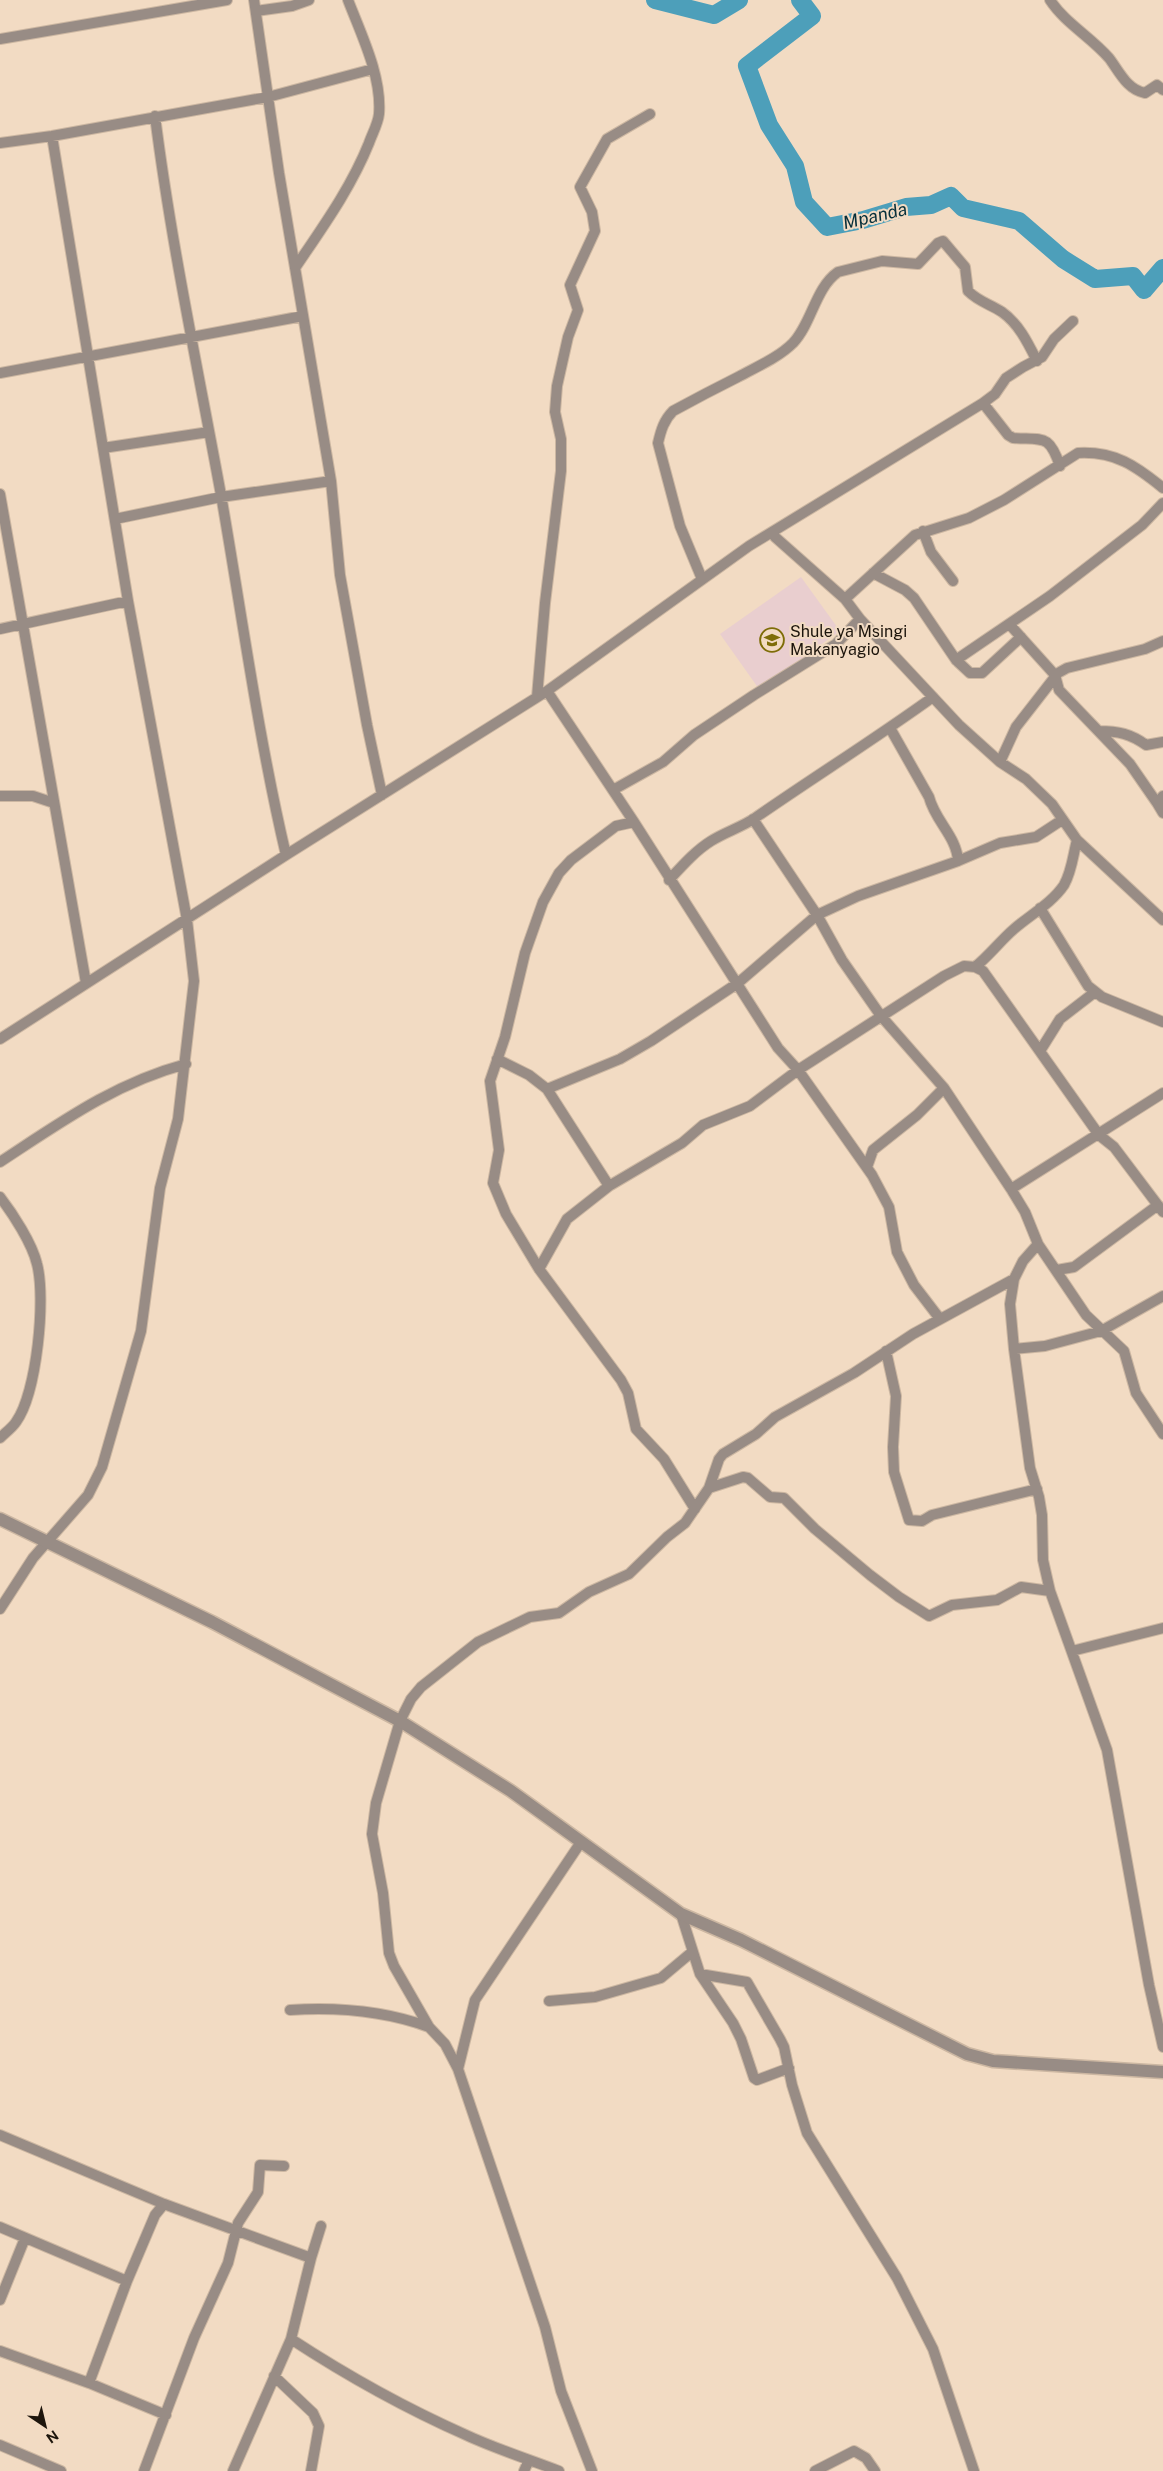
<svg xmlns="http://www.w3.org/2000/svg" width="1163" height="2471" font-family="'Public Sans',sans-serif">
<style>
.education{fill:#e9cecf}
.lines{fill:none;stroke-linecap:round;stroke-linejoin:round}
.river{stroke:#4d9fba;stroke-width:18}
.minor-casing{stroke:#ccb7a2;stroke-width:12}
.tertiary-casing{stroke:#ccb7a2;stroke-width:15}
.minor{stroke:#988c85;stroke-width:10}
.tertiary{stroke:#988c85;stroke-width:12}
.labels{text-anchor:middle;stroke-width:4;stroke-linejoin:round;paint-order:stroke}
.poi-label{font-size:16px;fill:#1d150c;stroke:#f2dbc3;text-anchor:start}
.water-label{font-size:18px;font-style:italic;fill:#062f3a;stroke:#f2dbc3}
</style>
<rect width="100%" height="100%" fill="#f2dbc3"/>
<path class="education" d="M 801,577 L 840,631 L 759,689 L 720,634 Z"/>
<g class="lines">
<path class="river" d="M 655,0 L 714,15 L 739,0
M 800,0 L 812,16 L 747,66 L 769,125 L 795,166 L 804,202 L 827,227 L 863,220 L 906,207 L 931,205 L 951,196 L 963,208 L 1019,221 L 1063,259 L 1095,279 L 1133,276 L 1144,290 L 1163,268"/>
<g class="minor-casing">
<path id="minor" d="M 254,0 L 279,173 L 331,481 L 340,575 L 367,725 L 382,795
M 1050,0 C 1065,23 1091,37 1109,58 C 1119,71 1127,90 1145,93 L 1157,85 L 1163,90
M 256,11 L 292,6 L 309,0
M 0,39 L 227,0
M 155,116 C 171,243 198,369 221,495 C 242,615 258,736 286,855
M 0,143 L 52,136 L 268,97 L 373,69
M 295,268 C 322,228 351,188 369,143 C 372,134 378,124 379,114 C 382,76 361,34 348,0
M 0,373 L 303,316
M 983,403 L 1008,435 L 1013,438 C 1044,440 1049,434 1060,466
M 103,448 L 209,432
M 0,494 L 86,983
M 115,519 L 221,497 L 331,481
M 923,531 L 931,552 L 953,581
M 775,537 L 845,599 L 860,619 L 959,725 L 1000,762 L 1026,779 L 1052,804 L 1077,840 L 1163,920
M 873,573 L 905,590 L 914,598 L 956,660 L 970,673 L 982,673 L 1021,637
M 702,579 L 680,526 L 658,443 C 661,430 664,420 673,411 C 695,399 716,388 738,377 C 756,367 778,358 793,343 C 812,323 815,288 838,272 L 882,261 L 918,264 L 938,243 L 943,241 L 965,267 L 968,291 C 979,302 990,304 1002,312 C 1019,324 1028,343 1037,361
M 845,599 L 915,535 L 969,518 L 1004,500 L 1078,453 C 1115,451 1136,466 1163,488
M 1010,625 L 1055,675 L 1059,690 L 1130,764 L 1157,803
M 0,629 L 128,601
M 956,660 L 1050,596 L 1142,525 L 1163,503
M 547,691 L 634,822 L 778,1048 L 798,1070 L 872,1175 L 889,1207 L 897,1252 L 914,1285 L 940,1319
M 537,697 L 545,603 L 561,471 L 561,439 L 555,412 L 557,386 L 568,337 L 578,310 L 570,285 L 595,231 L 592,212 L 580,187 L 607,139 L 650,114
M 890,728 L 929,797 C 935,821 957,837 958,861
M 1099,731 C 1118,731 1131,734 1146,745 L 1163,742
M 1000,762 L 1016,727 L 1058,673 L 1067,668 L 1145,649 L 1163,641
M 613,790 L 663,762 L 694,735 L 754,695 L 836,644 L 860,619
M 0,796 L 33,796 L 54,803
M 1163,796 L 1157,803 L 1163,813
M 753,819 L 817,915 L 842,960 L 881,1016 L 944,1088 L 1011,1189 L 1025,1212 L 1038,1244 L 1086,1315 L 1124,1351 L 1136,1393 L 1163,1434
M 634,822 L 616,826 L 571,860 L 559,873 L 543,902 L 525,953 L 505,1037 L 490,1081 L 499,1150 L 493,1183 L 506,1214 L 539,1269 L 621,1380 L 628,1393 L 636,1429 L 664,1459 L 695,1509
M 669,880 C 682,866 695,851 711,841 C 725,832 742,827 755,818 C 814,777 875,739 933,697
M 1040,908 L 1088,986 L 1102,997 L 1163,1022
M 975,967 C 990,955 1000,941 1014,929 C 1030,915 1052,903 1064,885 C 1072,871 1073,855 1077,840
M 0,1039 L 286,855 L 547,691 L 749,546 L 983,403 L 995,394 L 1006,378 L 1023,367 L 1042,357 L 1054,339 L 1073,321
M 1040,1051 L 1060,1019 L 1095,992
M 497,1059 L 529,1075 L 547,1089 L 609,1186
M 547,1089 L 620,1059 L 651,1041 L 738,983 L 817,915 L 858,896 L 958,861 L 1000,843 L 1036,837 L 1062,820
M 0,1162 C 61,1122 115,1083 186,1064
M 867,1167 L 873,1150 L 917,1115 L 944,1088
M 1011,1189 L 1163,1093
M 0,1197 C 13,1214 32,1243 37,1264 C 46,1298 37,1393 16,1422 C 12,1428 5,1433 0,1438
M 1038,1244 L 1023,1261 L 1014,1279 L 1010,1304 L 1014,1349 L 1030,1468 L 1039,1497 L 1042,1515 L 1043,1560 L 1050,1591 L 1107,1750 L 1149,1985 L 1163,2047
M 539,1269 L 567,1219 L 609,1186 L 682,1143 L 703,1125 L 750,1106 L 798,1070 L 944,976 L 964,966 L 975,967 L 983,971 L 1099,1135 L 1114,1147 L 1163,1212
M 1057,1270 L 1074,1267 L 1158,1205
M 1014,1349 L 1045,1346 L 1101,1331 L 1163,1296
M 886,1351 L 896,1396 L 893,1447 L 894,1472 L 909,1520 L 922,1521 L 932,1515 L 1037,1489
M 709,1488 L 743,1477 L 748,1478 L 770,1497 L 784,1498 L 815,1529 L 870,1575 L 899,1597 L 929,1616 L 952,1605 L 997,1600 L 1021,1587 L 1050,1591
M 0,1609 L 33,1558 L 88,1495 L 102,1467 L 141,1331 L 160,1188 L 178,1119 L 194,981 L 187,920 L 128,601 L 52,136
M 1072,1651 L 1163,1628
M 681,1914 L 700,1974 L 733,2023 L 741,2039 L 754,2078 L 757,2080 L 789,2068
M 700,1974 L 747,1982 L 780,2039 L 784,2047 L 792,2085 L 807,2133 L 897,2278 L 933,2349 L 974,2471
M 549,2001 L 595,1997 L 661,1978 L 692,1952
M 290,2010 C 336,2007 385,2011 429,2027
M 458,2069 L 475,2000 L 581,1842
M 0,2135 L 164,2204 L 311,2258 L 291,2339 L 233,2471
M 0,2227 L 127,2281
M 311,2258 L 321,2226
M 0,2300 L 25,2238
M 291,2339 C 346,2375 405,2408 466,2435 C 496,2449 528,2459 559,2471
M 0,2351 L 89,2383 L 166,2415
M 274,2376 L 313,2413 L 319,2426 L 311,2471
M 89,2383 L 127,2281 L 155,2215 L 164,2204
M 0,2445 L 61,2471
M 144,2471 L 194,2338 L 228,2263 L 238,2223 L 258,2192 L 260,2165 L 284,2166
M 524,2471 L 529,2460
M 592,2471 L 561,2391 L 545,2327 L 458,2069 L 445,2044 L 429,2027 L 394,1966 L 389,1953 L 383,1893 L 372,1834 L 376,1803 L 400,1721 L 411,1699 L 421,1687 L 478,1642 L 530,1617 L 559,1613 L 589,1592 L 629,1574 L 667,1537 L 685,1523 L 709,1488 L 719,1459 L 723,1454 L 756,1434 L 775,1417 L 854,1373 L 913,1334 L 1014,1279
M 815,2471 L 854,2451 L 866,2458 L 875,2471"/>
</g>
<g class="tertiary-casing">
<path id="tertiary" d="M 0,1519 L 212,1622 L 400,1721 L 511,1791 L 681,1914 L 741,1940 L 967,2054 L 993,2061 L 1163,2072"/>
</g>
<use href="#minor" class="minor"/>
<use href="#tertiary" class="tertiary"/>
</g>
<defs>
<g id="school-ring" transform="scale(1.25)"><circle r="9.5" fill="#f2dbc3" stroke="#7e6d08" stroke-width="1.5"/><path d="M0-5L7-2L0 1L-7-2ZM-4 1L0 2.5L4 1V4Q0 6-4 4Z" fill="#7e6d08"/></g>
</defs>
<g fill-rule="evenodd">
<use href="#school-ring" x="772" y="640"/>
</g>
<g class="labels">
<g class="poi-label">
<text x="790" y="637">Shule ya Msingi<tspan x="790" dy="18">Makanyagio</tspan></text>
</g>
<g class="water-label">
<text transform="translate(875 216) rotate(-13)" y="6">Mpanda</text>
</g>
</g>
<g transform="translate(45 2426) rotate(145)" stroke="#f2dbc3" stroke-width="4" paint-order="stroke">
<path d="M0-4L9 19L0 12L-9 19Z" fill="#1d150c"/>
<text y="-8" font-size="14" font-weight="bold" text-anchor="middle" fill="#1d150c">N</text>
</g>
</svg>
